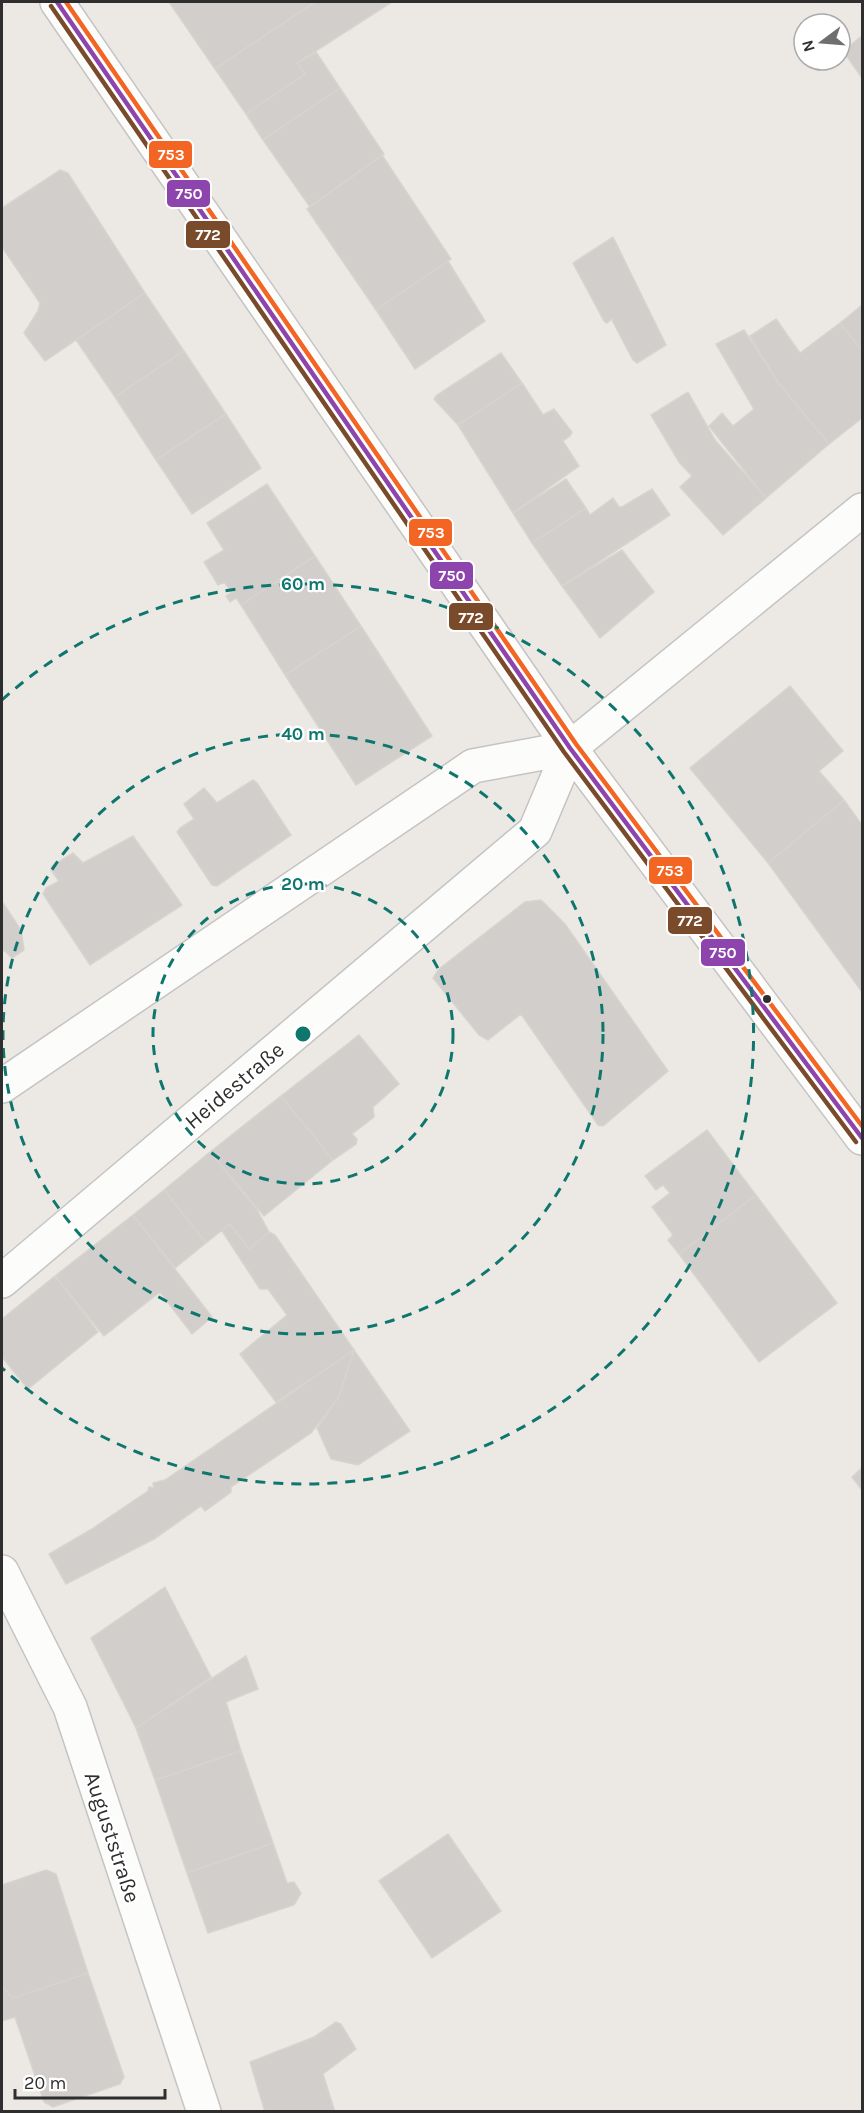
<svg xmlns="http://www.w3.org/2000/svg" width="864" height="2113" font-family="Karla,sans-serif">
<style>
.building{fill:#d1cecb;stroke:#d7d4d0;stroke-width:1.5}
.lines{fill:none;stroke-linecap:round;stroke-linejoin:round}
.minor-casing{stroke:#c5c4c5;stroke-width:36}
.minor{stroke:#fcfcfb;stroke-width:33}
.bus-1-casing{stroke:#fff;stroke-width:9}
.bus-2-casing{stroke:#fff;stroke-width:9}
.bus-3-casing{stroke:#fff;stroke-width:9}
.bus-1{stroke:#8e44ad;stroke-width:4.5}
.bus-2{stroke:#7a4b2a;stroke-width:4.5}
.bus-3{stroke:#f26522;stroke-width:4.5}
.ring{fill:none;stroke:#0f766e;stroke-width:3;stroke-dasharray:10 8}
.bus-dot{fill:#2e2e2e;stroke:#fff;stroke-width:2}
.labels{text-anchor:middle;stroke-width:4.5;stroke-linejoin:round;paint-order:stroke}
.street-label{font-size:22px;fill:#2e2e2e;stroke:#fff}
.centre{fill:#0f766e;stroke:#fff;stroke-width:3}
.ring-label{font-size:18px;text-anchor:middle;font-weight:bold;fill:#0f766e;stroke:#fff;stroke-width:4.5;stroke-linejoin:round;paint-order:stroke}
.line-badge{stroke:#fff;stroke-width:2}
.badge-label{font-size:16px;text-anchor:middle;font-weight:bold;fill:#fff}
</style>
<rect width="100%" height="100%" fill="#ece8e4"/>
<path class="building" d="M 169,2 L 315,2 L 215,69 Z
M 315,2 L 392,2 L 297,63 L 305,74 L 246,114 L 215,69 Z
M 862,36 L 862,78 L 845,54 L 847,48 Z
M 316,52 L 340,88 L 263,140 L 246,114 L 305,74 L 297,63 Z
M 340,88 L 384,154 L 310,207 L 263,140 Z
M 382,155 L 451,259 L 376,310 L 307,209 Z
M 60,170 L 68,173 L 145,293 L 45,361 L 24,333 L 38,311 L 40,303 L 2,247 L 2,208 Z
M 613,237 L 666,345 L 637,363 L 633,360 L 612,320 L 613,318 L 607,323 L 604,321 L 573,263 Z
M 448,261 L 485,321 L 415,369 L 376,310 Z
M 145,293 L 184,351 L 115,397 L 76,340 Z
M 862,305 L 862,350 L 840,323 Z
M 776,319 L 800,353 L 840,323 L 862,350 L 862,418 L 829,444 L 779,384 L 750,336 Z
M 744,330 L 779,384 L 829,444 L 766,498 L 709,426 L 722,413 L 733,426 L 754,409 L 716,344 Z
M 184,351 L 226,414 L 156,460 L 115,397 Z
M 501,353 L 522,383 L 458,425 L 434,399 L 437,395 Z
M 522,383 L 543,415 L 554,409 L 572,432 L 570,436 L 563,441 L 579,466 L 513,513 L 458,425 Z
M 688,392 L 715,440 L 766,498 L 723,535 L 680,487 L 692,476 L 679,462 L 651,415 Z
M 226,414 L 261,468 L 192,514 L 156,460 Z
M 566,479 L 586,508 L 532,543 L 513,513 Z
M 267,484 L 315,556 L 241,605 L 236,598 L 230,602 L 226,596 L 232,592 L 224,582 L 218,585 L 204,562 L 224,550 L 207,523 Z
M 652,489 L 670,515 L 562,586 L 532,543 L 586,508 L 590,515 L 613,498 L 619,507 L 622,507 Z
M 622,550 L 654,592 L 600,638 L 562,586 Z
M 315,556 L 361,626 L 285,675 L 241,605 Z
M 361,626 L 432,736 L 356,785 L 285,675 Z
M 790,686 L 843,751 L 819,771 L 844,800 L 768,863 L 690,768 Z
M 253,780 L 257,783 L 291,835 L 217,886 L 212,885 L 177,832 L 180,828 L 194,819 L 184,804 L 204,788 L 217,803 Z
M 844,800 L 862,825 L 862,992 L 768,863 Z
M 133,836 L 182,905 L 90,965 L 43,894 L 46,888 L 59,881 L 51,870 L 52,866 L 73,853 L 83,863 Z
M 541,900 L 565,924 L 668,1071 L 603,1126 L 598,1125 L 521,1014 L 488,1040 L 479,1035 L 433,978 L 439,969 L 525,902 Z
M 3,903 L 21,930 L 24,950 L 12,958 L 4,950 L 2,952 L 2,904 Z
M 359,1035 L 399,1084 L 373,1107 L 374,1117 L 352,1134 L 357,1139 L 356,1144 L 333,1160 L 281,1096 Z
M 281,1096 L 333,1160 L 264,1216 L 210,1152 Z
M 707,1130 L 756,1195 L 679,1254 L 668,1240 L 673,1235 L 652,1207 L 670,1193 L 663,1185 L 656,1190 L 645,1176 Z
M 210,1152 L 257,1210 L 269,1232 L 249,1249 L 230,1224 L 206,1243 L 164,1190 Z
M 164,1190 L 206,1243 L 175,1268 L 133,1215 Z
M 756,1195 L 837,1303 L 759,1362 L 679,1254 Z
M 133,1215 L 212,1317 L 192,1334 L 160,1292 L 104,1336 L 55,1276 Z
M 230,1224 L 249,1249 L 269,1232 L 275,1235 L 354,1350 L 276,1402 L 240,1354 L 287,1315 L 268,1289 L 260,1289 L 222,1231 Z
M 55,1276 L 98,1332 L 28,1389 L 2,1357 L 2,1319 Z
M 354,1350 L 410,1431 L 358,1465 L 331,1459 L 317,1428 L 339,1397 Z
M 354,1350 L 339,1397 L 311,1433 L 231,1487 L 231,1492 L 205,1511 L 201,1506 L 154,1539 L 66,1584 L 49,1554 L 92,1529 L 148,1491 L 149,1487 L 154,1488 L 153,1483 L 165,1480 Z
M 862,1468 L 862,1490 L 852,1477 Z
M 165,1587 L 211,1677 L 136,1728 L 91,1638 Z
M 246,1656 L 258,1689 L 226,1702 L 241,1751 L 155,1780 L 136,1728 Z
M 241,1751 L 273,1843 L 187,1873 L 155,1780 Z
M 448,1834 L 501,1911 L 432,1958 L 379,1881 Z
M 273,1843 L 287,1883 L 294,1882 L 301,1893 L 294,1905 L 208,1933 L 187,1873 Z
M 46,1870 L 56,1874 L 88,1973 L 13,1998 L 3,1988 L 2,1982 L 2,1885 Z
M 88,1973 L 124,2077 L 120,2084 L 53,2107 L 44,2102 L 15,2017 L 2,2021 L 2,1990 L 3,1988 L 13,1998 Z
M 336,2022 L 341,2024 L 356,2049 L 323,2074 L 335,2112 L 265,2112 L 250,2062 L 314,2037 Z"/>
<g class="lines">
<g class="minor-casing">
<path id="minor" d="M 57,2 L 570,748 L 862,1138
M 2,1086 L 473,766 L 570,748
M 2,1281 L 535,831 L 570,748 L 862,510
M 2,1572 L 70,1707 L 204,2112"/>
</g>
<use href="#minor" class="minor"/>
<g class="bus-1-casing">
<path id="bus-1" d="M 57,2 L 570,748 L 862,1138"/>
</g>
<g class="bus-2-casing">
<path id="bus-2" d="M 51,6 L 564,752 L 856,1142"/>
</g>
<g class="bus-3-casing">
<path id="bus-3" d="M 66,2 L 576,744 L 862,1126"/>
</g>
<use href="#bus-1" class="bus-1"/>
<use href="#bus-2" class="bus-2"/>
<use href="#bus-3" class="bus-3"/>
</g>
<g class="ring">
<circle cx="303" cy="1034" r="150"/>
<circle cx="303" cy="1034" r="300"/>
<path d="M2 700A450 450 0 1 1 2 1368"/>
</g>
<circle class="bus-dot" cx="767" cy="999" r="5"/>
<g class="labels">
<g class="street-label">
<text transform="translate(234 1085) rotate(-40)" y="8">Heidestraße</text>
<text transform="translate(113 1837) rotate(72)" y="8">Auguststraße</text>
</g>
</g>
<circle cx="303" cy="1034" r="9" class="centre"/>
<g class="ring-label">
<text x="303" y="590">60 m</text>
<text x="303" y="740">40 m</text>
<text x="303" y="890">20 m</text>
</g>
<g class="line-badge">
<rect x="148" y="140" width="45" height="29" rx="6" fill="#f26522"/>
<rect x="166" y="179" width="45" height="29" rx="6" fill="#8e44ad"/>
<rect x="185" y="220" width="46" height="29" rx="6" fill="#7a4b2a"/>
<rect x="408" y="518" width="45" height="29" rx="6" fill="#f26522"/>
<rect x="429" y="561" width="45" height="29" rx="6" fill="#8e44ad"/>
<rect x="448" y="602" width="46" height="29" rx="6" fill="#7a4b2a"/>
<rect x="648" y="856" width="45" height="29" rx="6" fill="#f26522"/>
<rect x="667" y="906" width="46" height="29" rx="6" fill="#7a4b2a"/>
<rect x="700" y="938" width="46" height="29" rx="6" fill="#8e44ad"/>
</g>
<g class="badge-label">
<text x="171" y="160">753</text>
<text x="189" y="199">750</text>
<text x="208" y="240">772</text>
<text x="431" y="538">753</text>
<text x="452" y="581">750</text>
<text x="471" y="623">772</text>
<text x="670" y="876">753</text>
<text x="690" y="926">772</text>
<text x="723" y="958">750</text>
</g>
<rect width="864" height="2113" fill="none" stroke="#2e2e2e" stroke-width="6"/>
<g transform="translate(822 42) rotate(254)"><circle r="28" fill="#ffffff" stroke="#ababab" stroke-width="1.5"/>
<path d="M0-4.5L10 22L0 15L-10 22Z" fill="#706f6e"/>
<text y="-9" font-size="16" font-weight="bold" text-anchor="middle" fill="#2e2e2e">N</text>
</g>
<path d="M15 2089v9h150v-9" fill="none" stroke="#2e2e2e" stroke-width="3"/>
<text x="24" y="2089" font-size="18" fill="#2e2e2e" stroke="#ffffff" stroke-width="4.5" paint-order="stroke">20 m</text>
</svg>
